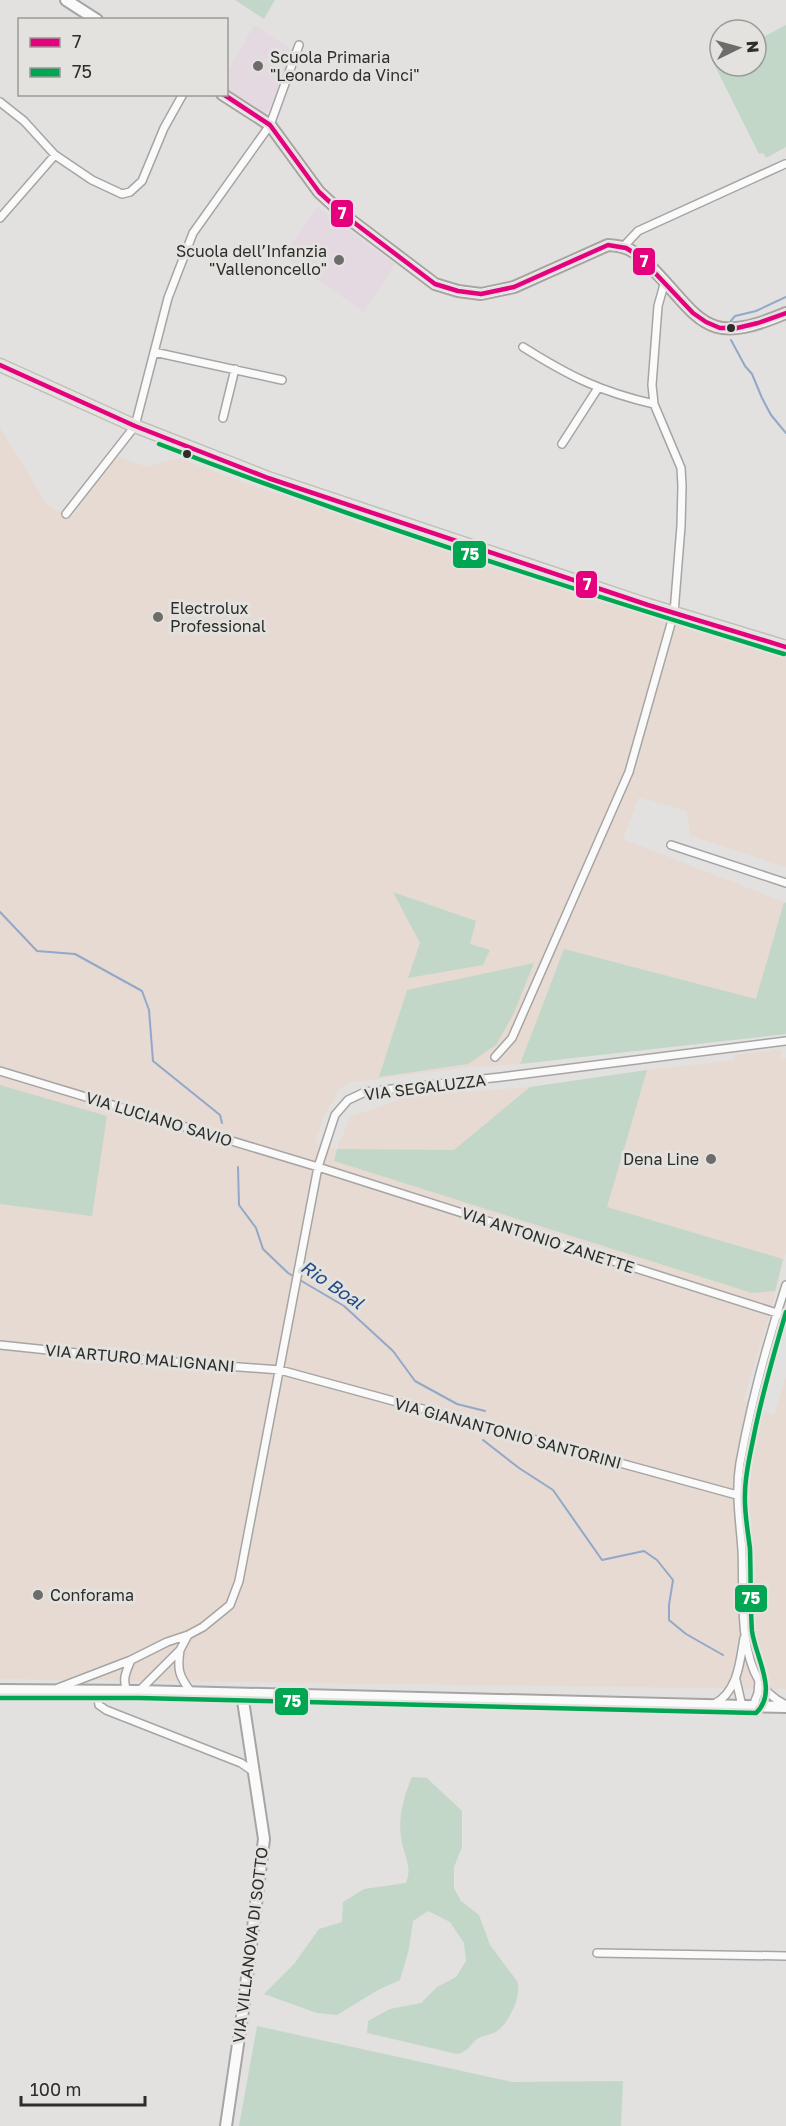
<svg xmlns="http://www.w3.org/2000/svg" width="786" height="2126" font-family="'Golos Text',sans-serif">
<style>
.industrial{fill:#e6dad2}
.education{fill:#e4d9e1}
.green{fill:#c3d7c8}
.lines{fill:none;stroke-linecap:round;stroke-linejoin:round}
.stream{stroke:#92a8c8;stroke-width:2}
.street-casing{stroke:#a6a5a4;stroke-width:10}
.secondary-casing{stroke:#a6a5a4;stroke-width:14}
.primary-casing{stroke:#bfbfbe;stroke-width:15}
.street{stroke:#fbfafa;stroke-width:7}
.secondary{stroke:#fbfafa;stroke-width:10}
.primary{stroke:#eae5e0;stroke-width:12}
.bus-1-casing{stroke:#e3e2df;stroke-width:9}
.bus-2-casing{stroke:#e3e2df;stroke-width:9}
.bus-1{stroke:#e5007d;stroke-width:4.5}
.bus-2{stroke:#00a651;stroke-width:4.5}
.poi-dot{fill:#6c6c6a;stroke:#e3e2df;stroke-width:2}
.bus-dot{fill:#2d2d2b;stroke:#e3e2df;stroke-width:2}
.labels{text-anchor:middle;stroke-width:6;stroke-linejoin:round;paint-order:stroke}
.poi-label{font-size:16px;fill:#2d2d2b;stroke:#e3e2df;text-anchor:start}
.street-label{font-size:16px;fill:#2d2d2b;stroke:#e3e2df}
.water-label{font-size:18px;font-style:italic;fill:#1f4984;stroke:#e3e2df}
.line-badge{stroke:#e3e2df;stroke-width:2}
.badge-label{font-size:16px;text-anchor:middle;font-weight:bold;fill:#fff}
</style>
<rect width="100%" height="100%" fill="#e2e1e0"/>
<path class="industrial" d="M 0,428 L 47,504 L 57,511 L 72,516 L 117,456 L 147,467 L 179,458 L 241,482 L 786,658 L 786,867 L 691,836 L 686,811 L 639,797 L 623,839 L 786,903 L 786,1034 L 520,1064 L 463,1068 L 353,1082 L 340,1088 L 325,1114 L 315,1143 L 337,1149 L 350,1117 L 409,1096 L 530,1087 L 647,1070 L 734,1060 L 735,1055 L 782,1049 L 780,1059 L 786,1058 L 786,1253 L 767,1324 L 743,1401 L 774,1415 L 786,1377 L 786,1689 L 0,1679 Z"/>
<path class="education" d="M 254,25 L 289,48 L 291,53 L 268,112 L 263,114 L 227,90 L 227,72 Z
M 317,207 L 395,264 L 364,312 L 283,256 Z"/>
<path class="green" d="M 235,0 L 275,0 L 264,19 Z
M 786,25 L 786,147 L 766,158 L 763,153 L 759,154 L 713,62 L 720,59 L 720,66 L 756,66 L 756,41 Z
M 393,892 L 476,921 L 470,944 L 490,950 L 483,965 L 408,978 L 420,943 Z
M 784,902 L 786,903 L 786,1034 L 520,1064 L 564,949 L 756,999 Z
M 534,963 L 513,1015 L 496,1045 L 468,1064 L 379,1077 L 407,990 Z
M 647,1070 L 607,1207 L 783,1259 L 775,1291 L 752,1293 L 334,1161 L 337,1149 L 454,1150 L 530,1087 Z
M 0,1085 L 107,1116 L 92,1216 L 0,1204 Z
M 412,1777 L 427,1778 L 462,1811 L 462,1847 L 454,1867 L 454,1888 L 461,1901 L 479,1915 L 490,1945 L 517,1981 C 523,1994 509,2023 497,2031 C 492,2035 485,2035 479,2038 C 470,2043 469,2052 457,2054 L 367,2033 L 368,2021 L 390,2009 L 421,2003 L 437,1987 L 456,1977 L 466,1961 L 464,1943 L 450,1922 L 428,1911 L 413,1921 L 409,1949 L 400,1980 L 378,1990 L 337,2015 L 317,2013 L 264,1994 L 294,1964 L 319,1929 L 342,1922 L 343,1902 L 364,1889 L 406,1883 C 413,1865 403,1855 401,1837 C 398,1818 404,1795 412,1777 Z
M 257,2026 L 512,2082 L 623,2081 L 621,2126 L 239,2126 Z"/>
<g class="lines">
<path class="stream" d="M 730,322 L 735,316 L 756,311 L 786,297
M 731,340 L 745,366 L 752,374 L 762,398 L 771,415 L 786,433
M 0,912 L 37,951 L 75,954 L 142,991 L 149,1010 L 153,1061 L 220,1115 L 222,1123
M 238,1167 L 239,1205 L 256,1228 L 263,1249 L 288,1273 L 344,1306 L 393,1351 L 415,1381 L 457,1404 L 485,1411
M 483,1440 L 519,1468 L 553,1490 L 602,1560 L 644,1551 L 657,1560 L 673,1580 L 669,1605 L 669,1620 L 686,1634 L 723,1655"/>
<g class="street-casing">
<path id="street" d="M 0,102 L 24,121 L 55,155 L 92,180 L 122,194 L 130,192 L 142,181 L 164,128 L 183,94
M 0,218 L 55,155
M 624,246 L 638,231 L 785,164
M 523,347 C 569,376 601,392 654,404
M 154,352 L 282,380
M 223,418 L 235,369
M 562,444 L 598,388
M 66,514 L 135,426 L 168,298 L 193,233 L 270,125 L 299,45
M 671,845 L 786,883
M 495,1057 L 512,1038 L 629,772 L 674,613 L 681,526 L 682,486 L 681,468 L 654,404 L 652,385 L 658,306 L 665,281
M 0,1071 L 318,1167 L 786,1316
M 786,1285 C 767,1343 751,1403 740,1463 C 735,1493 740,1520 742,1550 C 744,1590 738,1645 759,1681 C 765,1691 776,1700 786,1705
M 0,1345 L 134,1359 L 280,1370 L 737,1495
M 180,1650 C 177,1670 179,1676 191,1692
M 736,1680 L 742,1706
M 58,1688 L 131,1660
M 97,1691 L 99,1705 L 106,1710 L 241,1763 L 254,1772
M 127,1691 C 122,1679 126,1672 131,1660 L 167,1642 L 188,1635
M 139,1691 L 180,1650 L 188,1635 L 203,1627 L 230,1605 L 239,1581 L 318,1167 L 335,1115 L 348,1100 L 365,1092 L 501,1077 L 786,1041
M 714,1704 C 738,1692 740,1661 744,1638
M 753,1706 L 758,1693 L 759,1681
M 597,1953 L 786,1956"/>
</g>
<g class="secondary-casing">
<path id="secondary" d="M 66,0 L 97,20
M 222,94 L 270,125 L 319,192 L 344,215 L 435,284 L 458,291 L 481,294 L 514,287 L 608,245 C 628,246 634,251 648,264 C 702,318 702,349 786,313
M 0,1690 L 139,1691 L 786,1707
M 226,2126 L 243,2010 L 264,1839 L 242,1694"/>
</g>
<g class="primary-casing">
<path id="primary" d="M 0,365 L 135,426 L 268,478 L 648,605 L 786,647"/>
</g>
<use href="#street" class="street"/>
<use href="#secondary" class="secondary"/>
<use href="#primary" class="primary"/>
<g class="bus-1-casing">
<path id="bus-1" d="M 223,94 L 270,125 L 319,192 L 344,215 L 435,284 L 458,291 L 481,294 L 514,287 L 608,245 L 626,248 L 639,256 L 693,313 L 706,322 L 720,328 L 737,328 L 758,323 L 786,313
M 0,365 L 135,426 L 268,478 L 648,605 L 786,647"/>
</g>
<g class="bus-2-casing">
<path id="bus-2" d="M 159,444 C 364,523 574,590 784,654
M 0,1698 L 139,1698 L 756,1713 C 779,1692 755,1656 752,1631 C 750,1604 751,1576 750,1549 C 748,1531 744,1512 745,1494 C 745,1474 750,1455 754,1435 C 762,1394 774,1353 786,1312"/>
</g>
<use href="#bus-1" class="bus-1"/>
<use href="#bus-2" class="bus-2"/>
</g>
<g class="poi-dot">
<circle cx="258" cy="66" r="6"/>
<circle cx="339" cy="260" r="6"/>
<circle cx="158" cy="617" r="6"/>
<circle cx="711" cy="1159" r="6"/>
<circle cx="38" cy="1595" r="6"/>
</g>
<g class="bus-dot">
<circle cx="731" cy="328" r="5"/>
<circle cx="187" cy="454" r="5"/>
</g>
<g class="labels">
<g class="poi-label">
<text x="270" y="63">Scuola Primaria<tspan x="270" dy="18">"Leonardo da Vinci"</tspan></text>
<text x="327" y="257" text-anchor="end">Scuola dell’Infanzia<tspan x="327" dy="18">"Vallenoncello"</tspan></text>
<text x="170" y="614">Electrolux<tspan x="170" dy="18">Professional</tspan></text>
<text x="699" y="1165" text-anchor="end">Dena Line</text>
<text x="50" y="1601">Conforama</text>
</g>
<g class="street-label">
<text transform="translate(425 1087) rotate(-7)" y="6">VIA SEGALUZZA</text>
<text transform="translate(159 1119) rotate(17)" y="6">VIA LUCIANO SAVIO</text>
<text transform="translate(548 1240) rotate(18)" y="6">VIA ANTONIO ZANETTE</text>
<text transform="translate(140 1358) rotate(5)" y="6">VIA ARTURO MALIGNANI</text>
<text transform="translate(508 1433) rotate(15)" y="6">VIA GIANANTONIO SANTORINI</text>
<text transform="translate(250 1945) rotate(-83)" y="6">VIA VILLANOVA DI SOTTO</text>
</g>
<g class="water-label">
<text transform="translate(332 1285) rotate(34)" y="6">Rio Boal</text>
</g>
</g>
<g class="line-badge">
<rect x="330" y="199" width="24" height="29" rx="6" fill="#e5007d"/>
<rect x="632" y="247" width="24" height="29" rx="6" fill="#e5007d"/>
<rect x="452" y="540" width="35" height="29" rx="6" fill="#00a651"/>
<rect x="575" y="570" width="23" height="29" rx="6" fill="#e5007d"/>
<rect x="734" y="1584" width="34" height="29" rx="6" fill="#00a651"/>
<rect x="274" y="1687" width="35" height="29" rx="6" fill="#00a651"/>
</g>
<g class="badge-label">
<text x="342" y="219">7</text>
<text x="644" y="267">7</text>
<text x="470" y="560">75</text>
<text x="587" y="590">7</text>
<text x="751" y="1604">75</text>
<text x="292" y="1707">75</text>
</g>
<rect x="18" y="18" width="210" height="78" fill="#e3e2df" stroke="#9a9a97" stroke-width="1.5"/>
<rect x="30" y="38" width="30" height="9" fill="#e5007d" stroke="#9a9a97" stroke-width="1.5"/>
<text x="72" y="48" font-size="18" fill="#2d2d2b">7</text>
<rect x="30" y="68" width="30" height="9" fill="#00a651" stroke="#9a9a97" stroke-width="1.5"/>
<text x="72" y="78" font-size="18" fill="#2d2d2b">75</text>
<g transform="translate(738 48) rotate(85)"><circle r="28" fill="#e3e2df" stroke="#9a9a97" stroke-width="1.5"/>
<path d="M0-4.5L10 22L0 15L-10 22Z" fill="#6c6c6a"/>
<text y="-9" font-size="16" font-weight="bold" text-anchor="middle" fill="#2d2d2b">N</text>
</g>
<path d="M21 2096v9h124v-9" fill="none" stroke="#2d2d2b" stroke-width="3"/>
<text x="30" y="2096" font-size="18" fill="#2d2d2b" stroke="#e3e2df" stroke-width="4.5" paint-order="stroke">100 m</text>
</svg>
